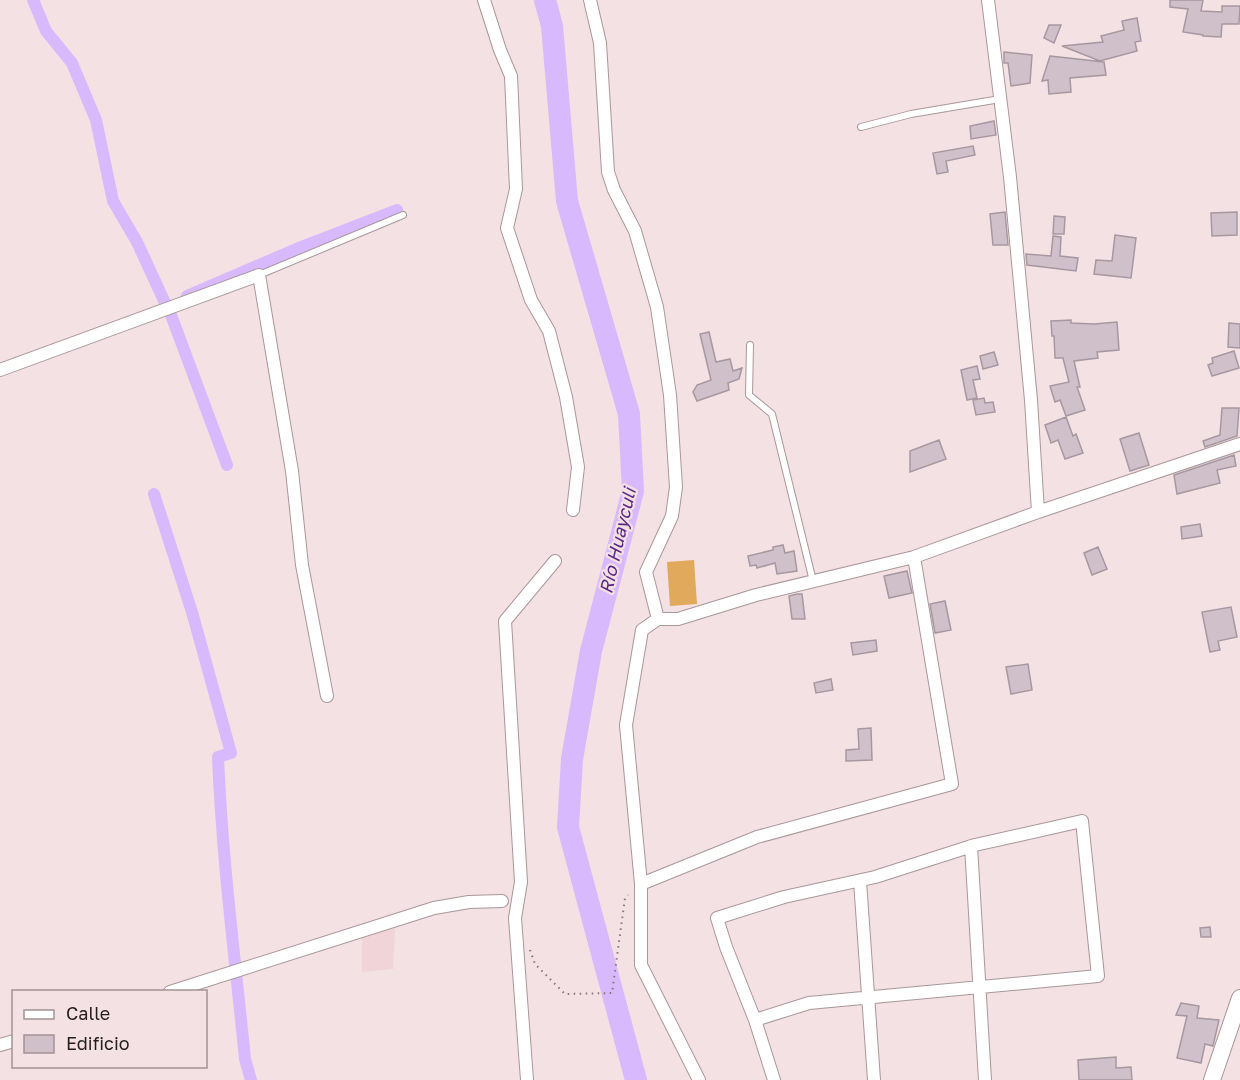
<svg xmlns="http://www.w3.org/2000/svg" width="1240" height="1080" font-family="'Golos Text',sans-serif">
<style>
.built{fill:#f0d4d7}
.green{fill:#e0a95b}
.lines{fill:none;stroke-linecap:round;stroke-linejoin:round}
.canal{stroke:#d8b9fd;stroke-width:12}
.river{stroke:#d8b9fd;stroke-width:22}
.building{fill:#cfc0ca;stroke:#a698a1;stroke-width:1.5}
.service-casing{stroke:#a99799;stroke-width:8}
.minor-casing{stroke:#a99799;stroke-width:14}
.secondary-casing{stroke:#a99799;stroke-width:18}
.path{stroke:#837778;stroke-width:2;stroke-dasharray:1.5 4.5;stroke-linecap:butt}
.service{stroke:#fff;stroke-width:6}
.minor{stroke:#fff;stroke-width:12}
.secondary{stroke:#fff;stroke-width:16}
.labels{text-anchor:middle;stroke-width:4.5;stroke-linejoin:round;paint-order:stroke}
.water-label{font-size:18px;font-style:italic;fill:#5a2786;stroke:#f4e1e3}
</style>
<rect width="100%" height="100%" fill="#f4e1e3"/>
<path class="built" d="M 395,928 L 393,969 L 362,972 L 362,938 Z"/>
<path class="green" d="M 694,560 L 697,604 L 670,606 L 667,562 Z"/>
<g class="lines">
<path class="canal" d="M 33,0 L 46,31 L 72,63 L 96,120 L 113,201 L 137,242 L 166,305
M 187,296 L 301,247 L 397,210
M 171,315 L 227,465
M 154,494 L 192,612 L 231,753 L 218,757 C 222,858 235,958 245,1059 L 251,1080"/>
<path class="river" d="M 545,0 L 552,26 L 567,201 L 629,414 L 633,491 L 591,651 L 572,759 L 568,827 L 636,1080"/>
</g>
<path class="building" d="M 1170,0 L 1203,0 L 1201,11 L 1222,12 L 1222,6 L 1240,6 L 1239,24 L 1222,24 L 1221,37 L 1203,36 L 1203,35 L 1183,32 L 1188,9 L 1170,7 Z
M 1137,18 L 1141,41 L 1135,42 L 1137,51 L 1133,52 L 1100,61 L 1062,46 L 1103,42 L 1101,36 L 1124,30 L 1122,21 Z
M 1049,25 L 1061,25 L 1054,43 L 1044,38 Z
M 1004,52 L 1032,55 L 1030,83 L 1011,86 L 1008,63 L 1004,63 Z
M 1050,56 L 1104,62 L 1106,75 L 1070,78 L 1071,92 L 1049,94 L 1048,80 L 1042,81 Z
M 994,121 L 996,135 L 971,139 L 970,126 Z
M 973,146 L 975,155 L 946,161 L 948,172 L 937,174 L 933,153 Z
M 1005,212 L 1008,245 L 993,245 L 990,214 Z
M 1237,212 L 1237,235 L 1212,236 L 1211,213 Z
M 1054,216 L 1065,217 L 1064,234 L 1053,234 Z
M 1115,235 L 1136,238 L 1131,278 L 1094,274 L 1096,260 L 1112,261 Z
M 1053,236 L 1061,237 L 1060,256 L 1078,258 L 1076,271 L 1027,265 L 1026,254 L 1051,256 Z
M 1071,320 L 1071,323 L 1094,324 L 1117,322 L 1119,350 L 1097,352 L 1098,358 L 1074,361 L 1080,387 L 1077,387 L 1085,410 L 1066,416 L 1060,400 L 1055,402 L 1050,386 L 1069,382 L 1063,358 L 1055,358 L 1054,336 L 1052,336 L 1051,321 Z
M 1229,323 L 1240,324 L 1240,348 L 1228,347 Z
M 709,332 L 716,362 L 730,359 L 733,371 L 742,368 L 739,379 L 728,383 L 729,390 L 697,401 L 693,392 L 697,385 L 711,380 L 700,334 Z
M 1234,351 L 1239,368 L 1212,376 L 1208,365 L 1213,363 L 1212,358 Z
M 994,352 L 998,365 L 983,369 L 980,356 Z
M 977,366 L 980,379 L 973,380 L 977,398 L 967,400 L 961,370 Z
M 984,398 L 985,403 L 993,402 L 995,412 L 976,415 L 973,400 Z
M 1222,408 L 1239,408 L 1237,436 L 1205,447 L 1203,441 L 1220,435 Z
M 1066,417 L 1073,436 L 1076,434 L 1083,453 L 1065,459 L 1058,440 L 1051,443 L 1045,425 Z
M 1139,433 L 1149,465 L 1130,471 L 1120,439 Z
M 939,440 L 946,459 L 910,472 L 910,451 Z
M 1234,455 L 1236,466 L 1217,470 L 1220,483 L 1177,494 L 1174,475 Z
M 1200,524 L 1202,536 L 1182,539 L 1181,527 Z
M 783,545 L 785,553 L 794,551 L 797,571 L 777,574 L 775,563 L 757,568 L 756,565 L 750,566 L 748,556 L 773,550 L 773,547 Z
M 1098,547 L 1107,569 L 1092,575 L 1084,553 Z
M 907,571 L 912,593 L 889,598 L 884,576 Z
M 797,594 L 802,594 L 805,619 L 792,619 L 789,596 Z
M 945,601 L 951,630 L 935,633 L 930,604 Z
M 1231,607 L 1237,637 L 1218,641 L 1220,650 L 1210,652 L 1202,612 Z
M 876,640 L 877,651 L 853,655 L 851,643 Z
M 1028,664 L 1032,690 L 1011,694 L 1006,667 Z
M 831,679 L 833,690 L 816,693 L 814,683 Z
M 871,728 L 872,760 L 846,761 L 846,750 L 859,749 L 858,729 Z
M 1210,927 L 1211,937 L 1201,937 L 1200,928 Z
M 1181,1003 L 1199,1006 L 1197,1018 L 1219,1020 L 1213,1046 L 1205,1044 L 1201,1063 L 1177,1058 L 1187,1016 L 1176,1015 Z
M 1116,1057 L 1116,1068 L 1131,1067 L 1132,1080 L 1079,1080 L 1078,1060 Z"/>
<g class="lines">
<g class="service-casing">
<path id="service" d="M 861,127 L 911,114 L 1000,99
M 259,275 L 403,215
M 750,345 L 749,395 L 772,414 L 813,581"/>
</g>
<g class="minor-casing">
<path id="minor" d="M 484,0 L 500,50 L 511,76 L 516,189 L 507,228 L 531,300 L 549,331 L 566,397 L 578,467 L 573,510
M 590,0 L 600,43 L 608,172 L 614,190 L 635,231 L 657,307 L 670,395 L 676,487 L 672,516 L 646,572 L 658,619 L 678,619 L 756,595 L 914,557 L 1038,512 L 1240,444
M 988,0 L 1010,177 L 1031,400 L 1038,512
M 0,370 L 259,275 L 292,471 L 302,565 L 327,696
M 658,619 L 642,630 L 626,725 L 641,884 L 641,965 L 699,1080
M 971,846 L 985,1080
M 860,881 L 874,1080
M 641,884 L 757,837 L 952,784 L 914,557
M 170,992 L 434,908 L 469,902 L 502,901
M 755,1020 L 809,1003 L 1098,976 L 1082,821 L 975,845 L 875,877 L 784,897 L 717,918 L 726,947 L 755,1020 L 774,1080
M 0,1045 L 14,1041
M 527,1080 L 515,918 L 521,882 L 505,621 L 555,561"/>
</g>
<g class="secondary-casing">
<path id="secondary" d="M 1212,1080 L 1240,998"/>
</g>
<path class="path" d="M 530,950 L 535,964 L 565,994 L 612,993 L 625,898 L 628,895"/>
<use href="#service" class="service"/>
<use href="#minor" class="minor"/>
<use href="#secondary" class="secondary"/>
</g>
<g class="labels">
<g class="water-label">
<text transform="translate(618 541) rotate(-77)" y="6">Río Huayculi</text>
</g>
</g>
<rect x="12" y="990" width="195" height="78" fill="#f4e1e3" stroke="#a19394" stroke-width="1.5"/>
<rect x="24" y="1010" width="30" height="9" fill="#ffffff" stroke="#a19394" stroke-width="1.5"/>
<text x="66" y="1020" font-size="18" fill="#241e1e">Calle</text>
<rect x="24" y="1035" width="30" height="18" fill="#cfc0ca" stroke="#a19394" stroke-width="1.5"/>
<text x="66" y="1050" font-size="18" fill="#241e1e">Edificio</text>
</svg>
